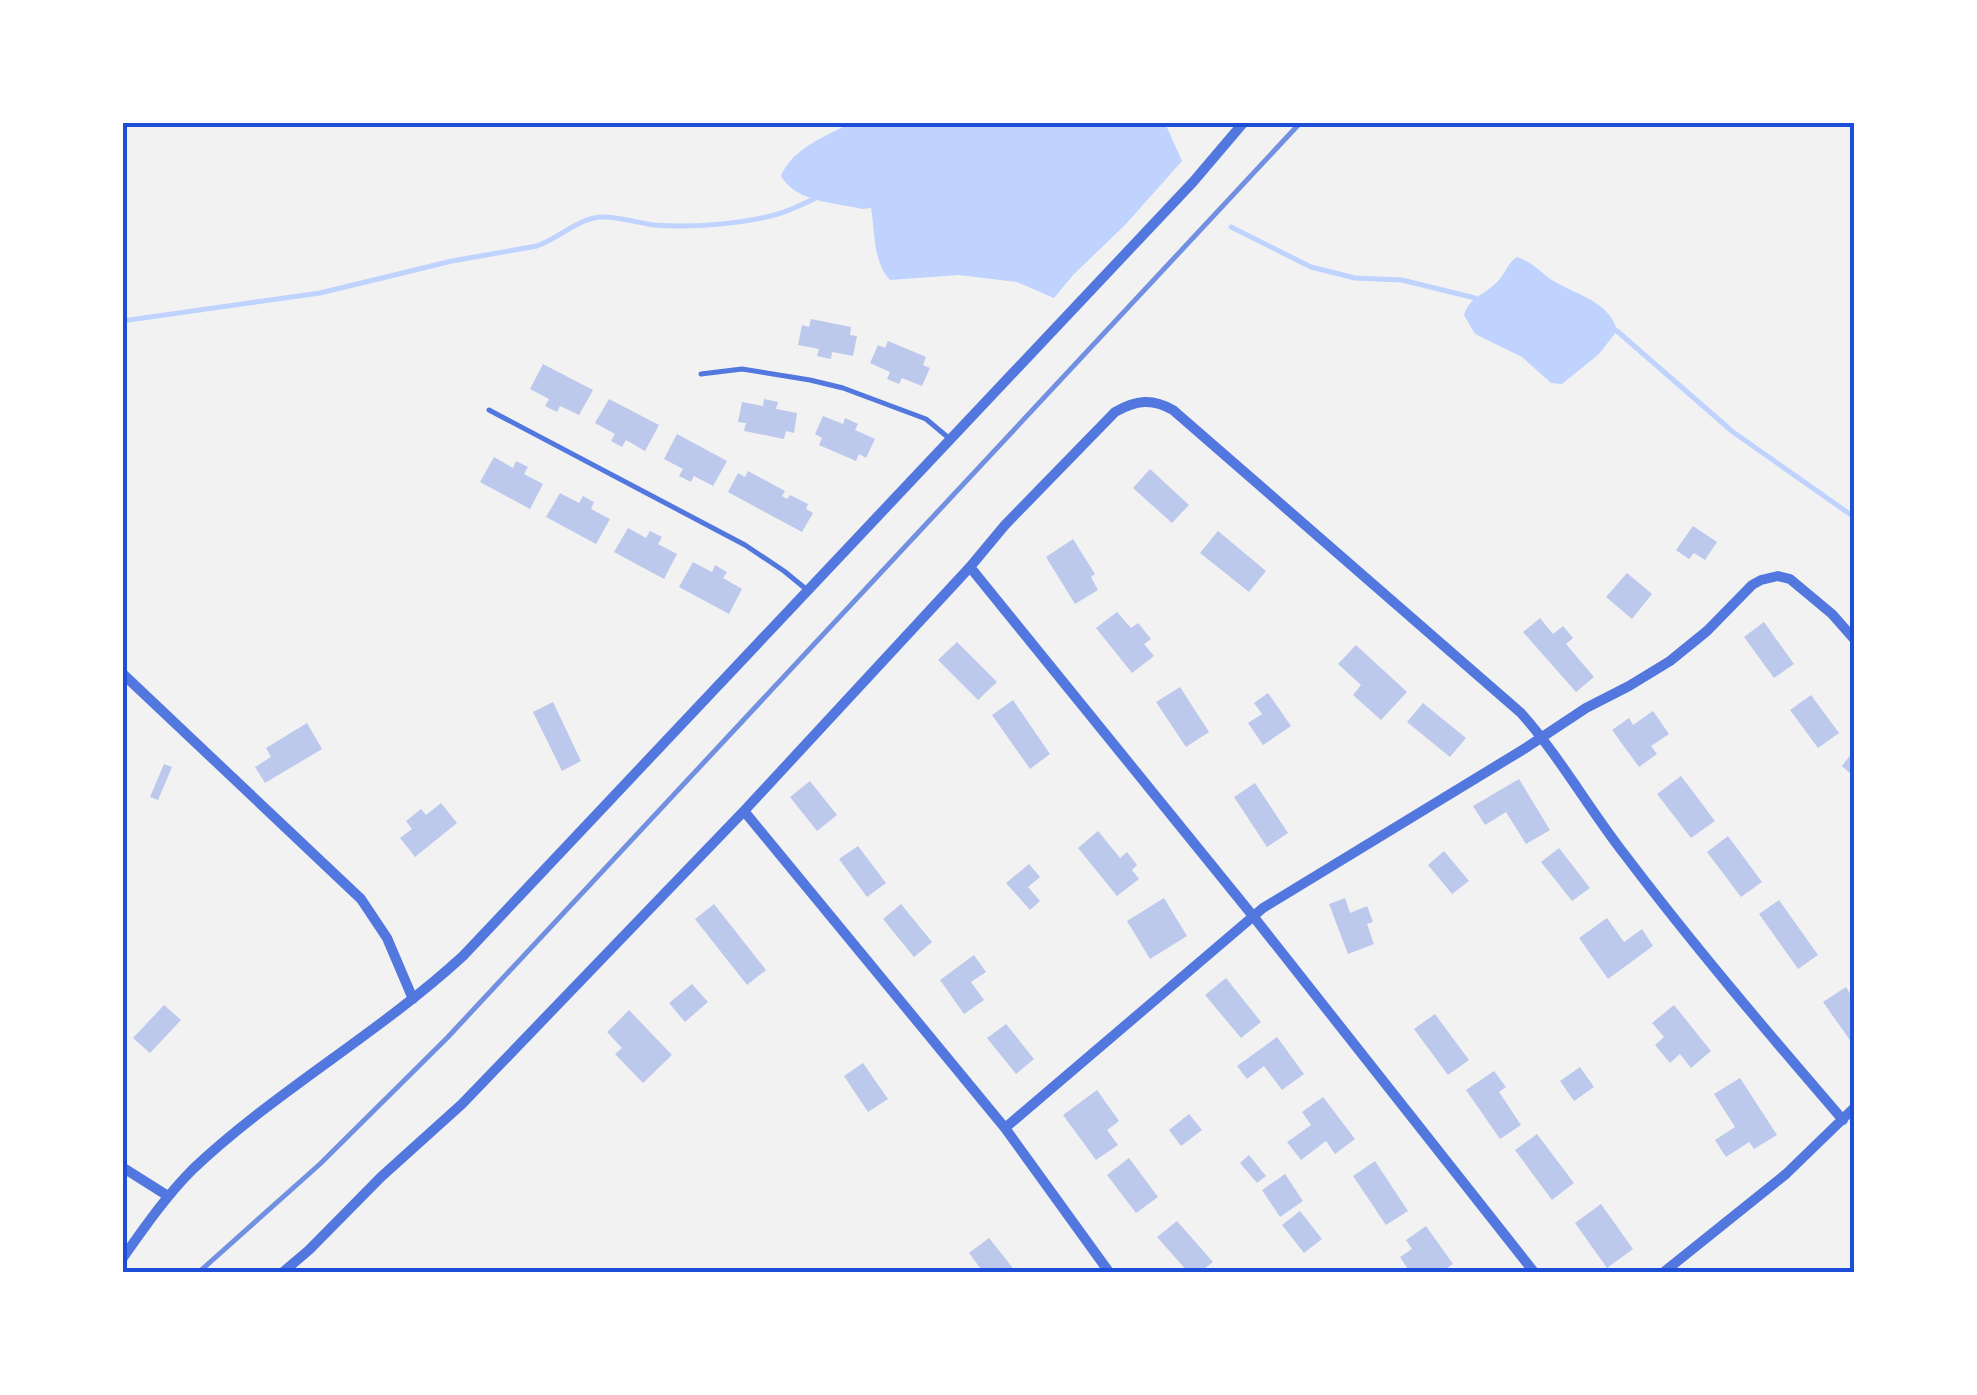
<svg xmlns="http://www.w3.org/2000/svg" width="1977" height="1395" font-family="Raleway,sans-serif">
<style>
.water{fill:#bfd3fe}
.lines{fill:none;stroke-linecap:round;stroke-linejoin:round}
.stream{stroke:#bfd3fe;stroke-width:5}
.building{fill:#bdc9ec}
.service{stroke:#5277de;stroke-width:5}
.minor{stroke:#5277de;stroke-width:10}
.rail{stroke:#7290e2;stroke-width:5}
.neatline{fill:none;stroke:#1d4ed8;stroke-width:4}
</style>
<rect width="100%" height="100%" fill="#f2f2f2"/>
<path class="water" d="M 853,122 L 1165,123 L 1182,161 L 1125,225 L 1074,274 L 1054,298 L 1017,282 L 959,275 L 890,280 C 873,262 875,232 871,208 L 862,209 C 834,202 797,203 781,176 C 792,148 828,135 853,122 Z
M 1517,257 C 1534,262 1542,275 1557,283 C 1578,295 1611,303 1617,331 L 1599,354 L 1562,384 L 1551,383 L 1522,357 L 1475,334 L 1464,315 C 1470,297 1482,296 1495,284 C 1505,276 1506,264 1517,257 Z"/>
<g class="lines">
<path class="stream" d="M 1231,227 L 1311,267 L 1355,278 L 1402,280 L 1475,298
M 122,321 L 320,293 L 452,261 L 537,246 C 558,239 577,219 600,217 C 618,216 637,223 654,225 C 691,228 743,224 778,214 C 791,210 803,204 814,199
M 1617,331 L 1733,432 L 1854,517"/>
</g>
<path class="building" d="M 811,319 L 851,327 L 850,335 L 857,336 L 853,356 L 832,352 L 831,359 L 817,356 L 819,349 L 798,345 L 802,325 L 809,327 Z
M 888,341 L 926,357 L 923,365 L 930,368 L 922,386 L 902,378 L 899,384 L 887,379 L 890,372 L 870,363 L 878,345 L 885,348 Z
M 543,364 L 593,390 L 579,415 L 560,406 L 557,412 L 545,406 L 549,399 L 530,389 Z
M 609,399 L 659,425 L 645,451 L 626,440 L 622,447 L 611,441 L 615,434 L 595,423 Z
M 764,399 L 778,402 L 776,409 L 797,413 L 794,433 L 786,431 L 784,439 L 744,431 L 746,423 L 738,422 L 742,402 L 763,406 Z
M 823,416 L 843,424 L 845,418 L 858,424 L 855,430 L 875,439 L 866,458 L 859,454 L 856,461 L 819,445 L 822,438 L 815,434 Z
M 677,434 L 727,461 L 713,486 L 694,476 L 691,482 L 679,476 L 683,469 L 664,459 Z
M 494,457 L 513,468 L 516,461 L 528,467 L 524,474 L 543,484 L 530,509 L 480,482 Z
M 1150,469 L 1189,505 L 1172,523 L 1133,488 Z
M 748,471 L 785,491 L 782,496 L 787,499 L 790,495 L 808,504 L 806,509 L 813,513 L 802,532 L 728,492 L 738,473 L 745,477 Z
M 560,493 L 579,503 L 583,496 L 594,502 L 591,509 L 610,519 L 596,544 L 546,517 Z
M 1693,526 L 1717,542 L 1705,560 L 1694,553 L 1689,559 L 1676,550 Z
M 628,528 L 646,538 L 650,531 L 662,537 L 658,544 L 677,554 L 664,579 L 614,552 Z
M 1218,531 L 1266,571 L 1249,592 L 1200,553 Z
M 1073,539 L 1095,574 L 1091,577 L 1098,590 L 1075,604 L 1046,557 Z
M 693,562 L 712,572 L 715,565 L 727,572 L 723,578 L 742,589 L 729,614 L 679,587 Z
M 1627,573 L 1652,594 L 1632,619 L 1606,597 Z
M 1117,612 L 1131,628 L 1138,623 L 1151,639 L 1144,644 L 1154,656 L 1132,673 L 1096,628 Z
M 1540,618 L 1553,634 L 1563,626 L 1573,638 L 1566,644 L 1594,677 L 1576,692 L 1523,632 Z
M 1764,622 L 1794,664 L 1774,678 L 1744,637 Z
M 957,642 L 997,682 L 978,700 L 938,660 Z
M 1356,645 L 1407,692 L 1381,720 L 1353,695 L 1361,685 L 1338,664 Z
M 1180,687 L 1209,732 L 1186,747 L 1156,702 Z
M 1268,693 L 1291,726 L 1263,745 L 1248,723 L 1262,714 L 1254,703 Z
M 1811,695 L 1839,733 L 1818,748 L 1790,710 Z
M 1013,700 L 1050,754 L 1030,769 L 992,715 Z
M 553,702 L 581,761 L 562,771 L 533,712 Z
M 1423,703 L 1466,738 L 1450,757 L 1407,722 Z
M 1653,711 L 1669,734 L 1651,746 L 1657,754 L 1639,767 L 1612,730 L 1629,718 L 1633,725 Z
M 307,723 L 322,749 L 265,783 L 255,767 L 271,757 L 266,748 Z
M 1854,750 L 1854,777 L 1842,766 Z
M 164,764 L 172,767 L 158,800 L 150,797 Z
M 1681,776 L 1715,821 L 1691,838 L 1657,794 Z
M 1519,779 L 1550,830 L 1526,844 L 1506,812 L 1485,825 L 1473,806 Z
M 810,781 L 837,815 L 817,831 L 790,797 Z
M 1255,783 L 1288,833 L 1267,847 L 1234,797 Z
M 441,803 L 457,823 L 415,857 L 400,838 L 412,829 L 406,821 L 421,809 L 426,815 Z
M 1098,831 L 1120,858 L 1127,852 L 1137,865 L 1132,870 L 1139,879 L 1117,896 L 1078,848 Z
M 1728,836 L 1762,882 L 1741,897 L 1707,852 Z
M 858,846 L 886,883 L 867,897 L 839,859 Z
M 1559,848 L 1590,888 L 1572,901 L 1541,862 Z
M 1444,851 L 1469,881 L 1452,894 L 1428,865 Z
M 1029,864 L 1040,877 L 1028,887 L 1040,901 L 1030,910 L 1006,883 Z
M 1164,898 L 1187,936 L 1150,959 L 1127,921 Z
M 1345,898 L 1350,913 L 1367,906 L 1373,922 L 1367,924 L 1374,944 L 1348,954 L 1329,904 Z
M 1779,900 L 1818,955 L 1798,969 L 1759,914 Z
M 714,904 L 766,970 L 747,985 L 695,919 Z
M 901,904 L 932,942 L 914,957 L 883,919 Z
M 1607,918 L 1624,942 L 1642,929 L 1653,946 L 1608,979 L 1579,938 Z
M 974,955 L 986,972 L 971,982 L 984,1000 L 964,1014 L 940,980 Z
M 1226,978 L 1261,1022 L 1241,1038 L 1205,995 Z
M 692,984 L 708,1002 L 685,1022 L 669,1003 Z
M 1846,987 L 1854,1000 L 1854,1046 L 1823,1002 Z
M 164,1005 L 181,1020 L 150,1053 L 133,1038 Z
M 1674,1005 L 1711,1051 L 1691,1068 L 1680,1054 L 1670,1063 L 1655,1045 L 1664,1037 L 1652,1023 Z
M 629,1010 L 672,1055 L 643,1083 L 615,1054 L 622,1048 L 607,1032 Z
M 1435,1014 L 1469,1060 L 1448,1075 L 1414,1029 Z
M 1006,1024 L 1034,1059 L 1016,1074 L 987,1038 Z
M 1277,1037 L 1304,1074 L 1282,1090 L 1264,1066 L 1247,1079 L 1237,1066 Z
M 863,1063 L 888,1099 L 868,1112 L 844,1076 Z
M 1580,1067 L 1594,1087 L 1574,1101 L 1560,1081 Z
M 1494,1071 L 1506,1087 L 1499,1092 L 1521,1125 L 1500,1139 L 1466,1090 Z
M 1740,1078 L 1777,1135 L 1754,1149 L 1749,1142 L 1726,1157 L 1715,1140 L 1735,1127 L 1714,1094 Z
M 1097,1090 L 1119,1121 L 1107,1130 L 1118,1145 L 1096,1160 L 1063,1115 Z
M 1323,1097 L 1355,1139 L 1335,1154 L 1326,1141 L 1301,1160 L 1287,1142 L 1311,1125 L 1302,1112 Z
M 1189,1114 L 1202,1130 L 1181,1146 L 1169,1130 Z
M 1537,1134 L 1574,1183 L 1552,1200 L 1515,1150 Z
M 1249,1155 L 1266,1176 L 1257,1183 L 1240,1163 Z
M 1129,1158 L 1158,1197 L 1136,1213 L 1107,1175 Z
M 1375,1161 L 1408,1211 L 1386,1225 L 1353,1176 Z
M 1285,1174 L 1303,1201 L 1280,1217 L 1262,1190 Z
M 1601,1204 L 1633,1249 L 1607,1268 L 1575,1223 Z
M 1300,1211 L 1322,1239 L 1304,1253 L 1282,1225 Z
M 1177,1221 L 1213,1262 L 1200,1272 L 1188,1272 L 1157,1237 Z
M 1426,1226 L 1453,1264 L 1441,1272 L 1410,1272 L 1400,1257 L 1412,1249 L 1406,1240 Z
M 989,1238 L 1016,1272 L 983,1272 L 969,1253 Z"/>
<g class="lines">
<path class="service" d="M 701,374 L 742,369 L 810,380 L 843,388 L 926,419 L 950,439
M 489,410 L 745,545 L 784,571 L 806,589"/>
<path class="minor" d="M 970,567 L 1253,916 L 1534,1272
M 122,673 L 361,899 L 387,938 L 413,999
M 744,811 L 1005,1128 L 1109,1272
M 1005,1128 L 1263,908 L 1524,749 L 1586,708 L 1629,686 L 1670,661 L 1707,631 L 1752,585 L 1761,580 L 1778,576 L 1790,579 L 1832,614 L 1854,639
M 122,1167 L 168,1196
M 122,1259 C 144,1228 166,1196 193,1169 C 277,1090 378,1034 463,956 L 1193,182 L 1244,122
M 283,1272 L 309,1250 L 381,1177 L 462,1104 L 744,811 L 970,567 L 1005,525 L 1115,412 C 1136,400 1152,398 1173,410 L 1521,713 C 1560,757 1589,809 1625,855 C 1694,946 1768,1033 1843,1120
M 1664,1272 L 1786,1174 L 1854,1108"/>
<path class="rail" d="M 199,1272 L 320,1164 L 447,1038 L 1301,122"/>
</g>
<rect width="1977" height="1395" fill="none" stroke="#ffffff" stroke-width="250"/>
<rect x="125" y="125" width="1727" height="1145" class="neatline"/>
</svg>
